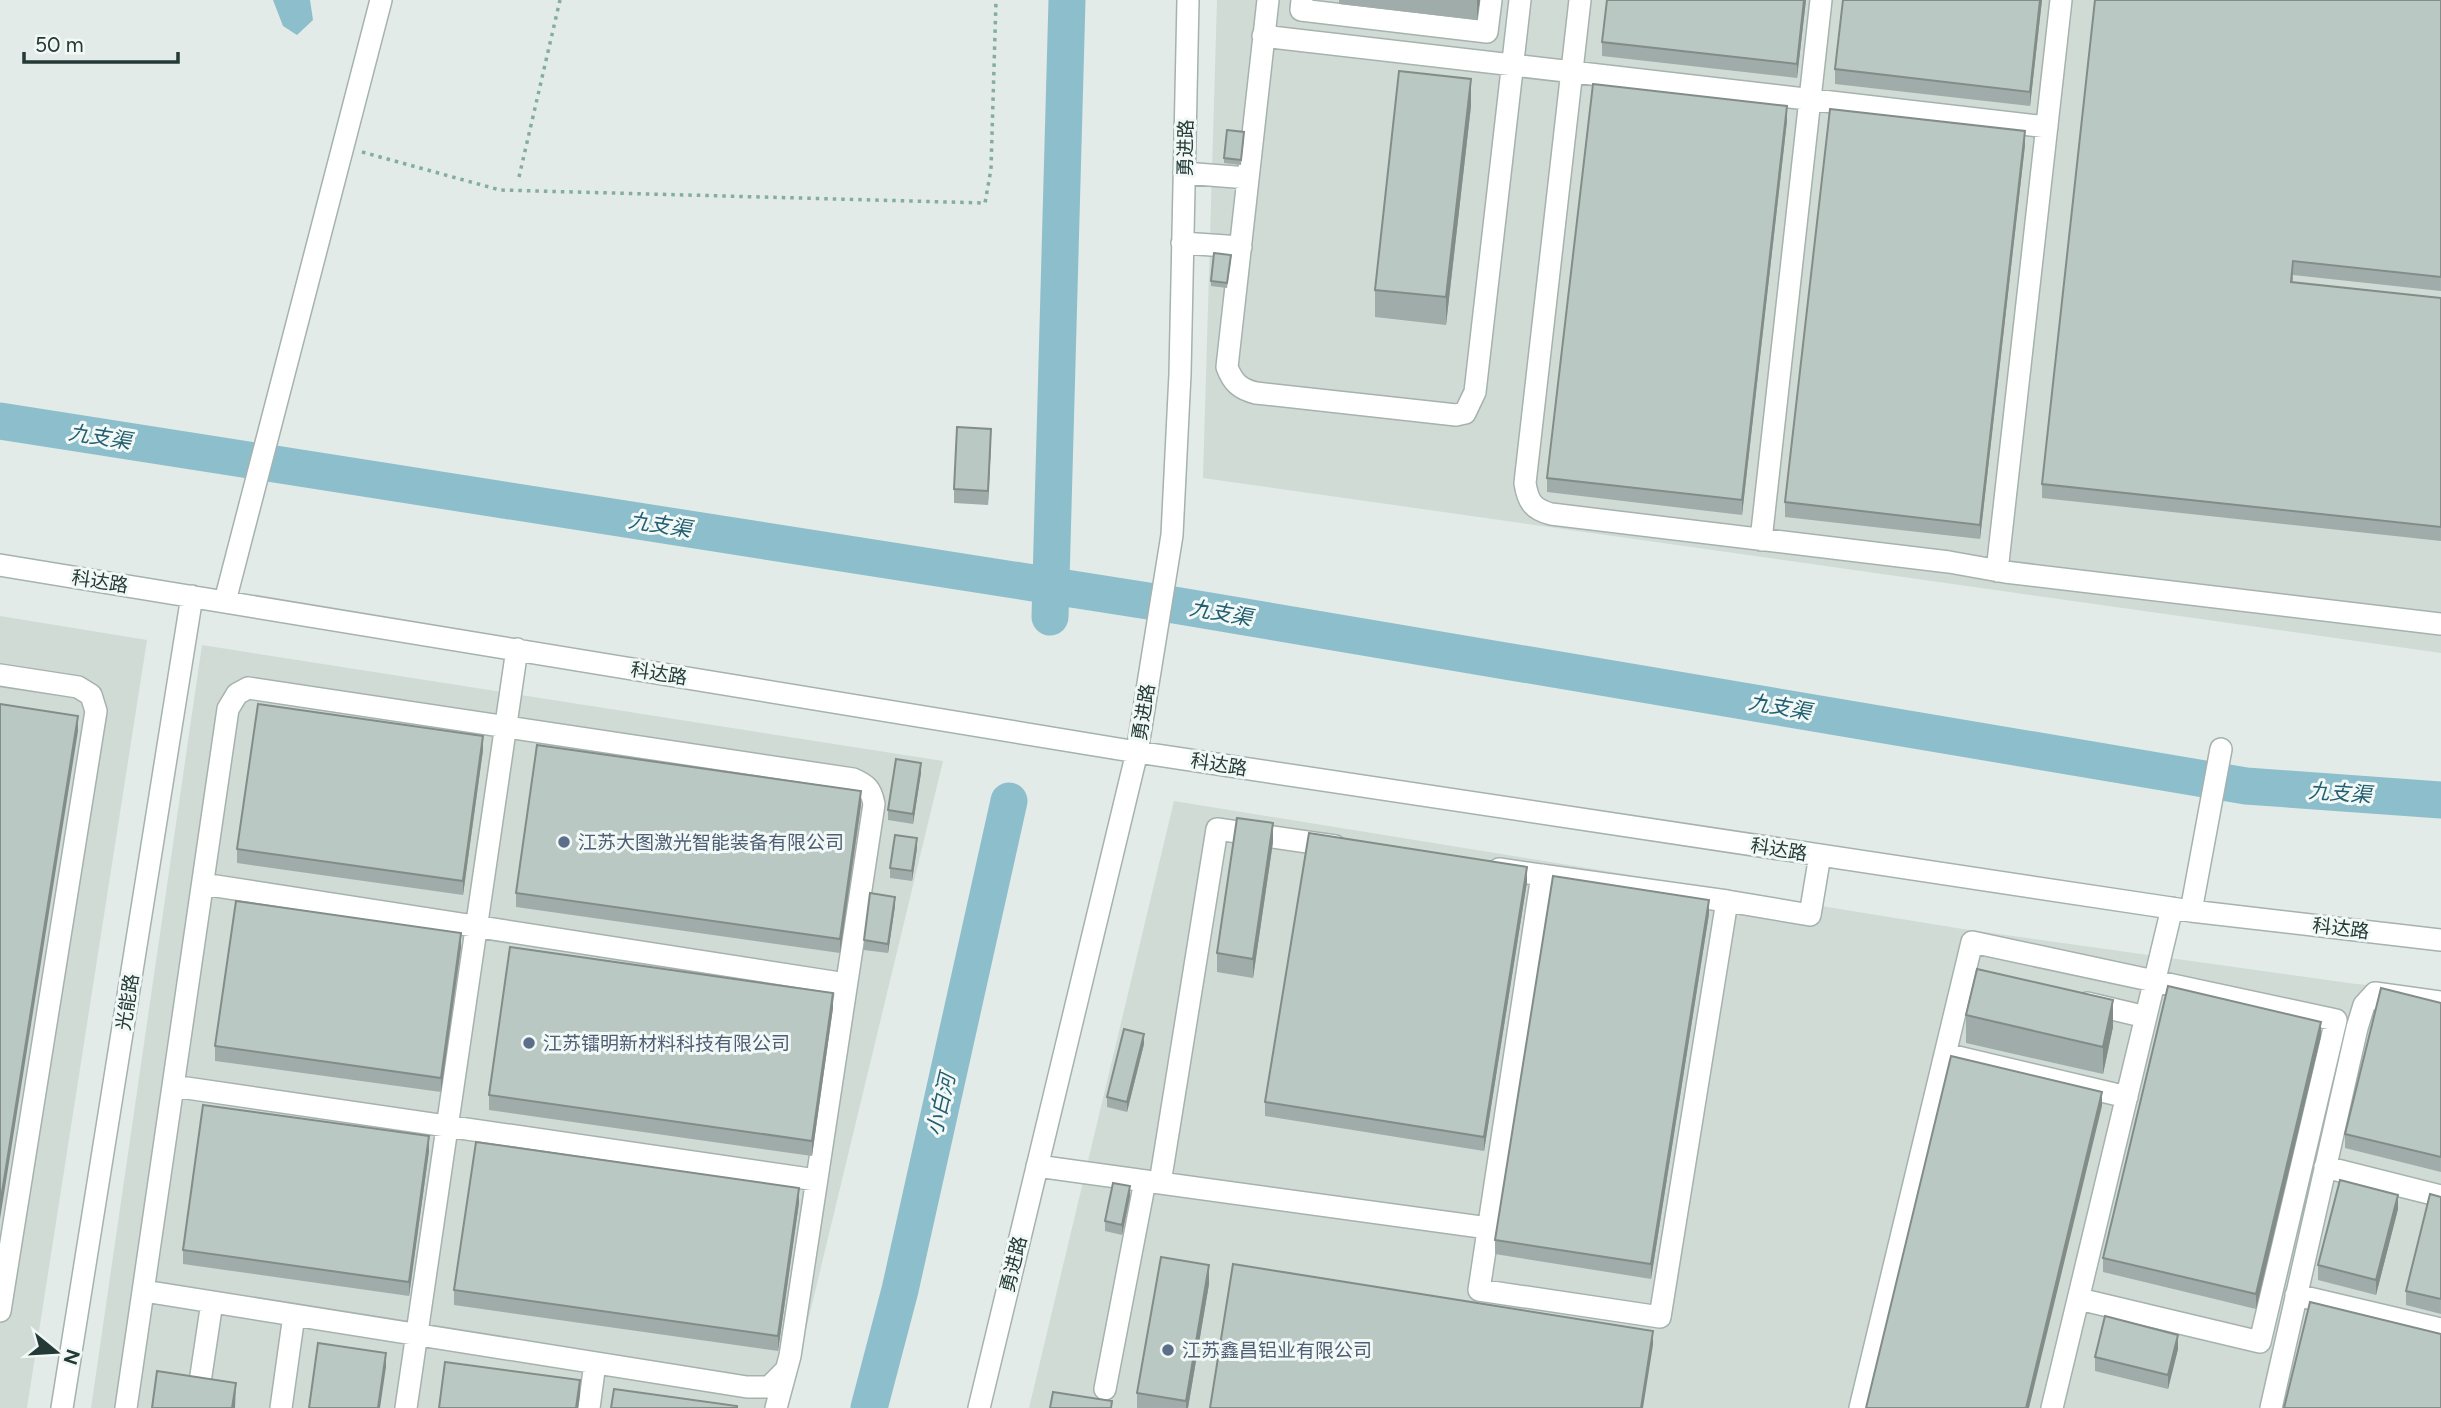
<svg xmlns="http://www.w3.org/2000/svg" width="2441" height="1408" font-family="Figtree,'Noto Sans SC',sans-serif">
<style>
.built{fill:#d0dbd6}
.water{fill:#8dbecc}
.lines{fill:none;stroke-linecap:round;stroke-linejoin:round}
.river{stroke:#8dbecc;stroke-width:37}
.minor-casing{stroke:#a5b2ae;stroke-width:24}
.path{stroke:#84aca3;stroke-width:3.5;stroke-dasharray:3.5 5;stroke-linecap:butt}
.minor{stroke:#fff;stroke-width:21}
.wall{fill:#a0aca9}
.shaded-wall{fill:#828c89}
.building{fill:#bac8c4;stroke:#828c89;stroke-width:2}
.service-dot{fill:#5c6f8a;stroke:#f2f8f5;stroke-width:2.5}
.labels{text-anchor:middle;stroke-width:6;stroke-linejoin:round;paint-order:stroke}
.street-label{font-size:19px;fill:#233a36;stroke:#f2f8f5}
.service-label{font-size:19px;fill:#4e5e75;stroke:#f2f8f5;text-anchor:start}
.water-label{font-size:21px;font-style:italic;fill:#225f72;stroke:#f2f8f5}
</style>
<rect width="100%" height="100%" fill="#e2ebe7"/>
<path class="built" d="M 1217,0 L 2441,0 L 2441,653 L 1203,478 Z
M 0,616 L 147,640 L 27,1408 L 0,1408 Z
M 202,645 L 943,761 L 787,1408 L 91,1408 Z
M 1174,801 L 1963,929 L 2356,984 L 2441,991 L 2441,1408 L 1029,1408 Z"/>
<path class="water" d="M 273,0 L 310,0 L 313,20 L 297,35 L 283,26 Z"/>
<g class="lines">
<path class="river" d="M 0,421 L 1180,606 L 2246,786 L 2441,800
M 1050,617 L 1067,0
M 869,1408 L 900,1290 L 1009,801"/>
<g class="minor-casing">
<path id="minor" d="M 1268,0 L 1227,367 C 1233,383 1240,389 1256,393 L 1456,415 L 1465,413 L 1475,392 L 1520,0
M 1302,0 L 1301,10 L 1487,32 L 1491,0
M 1580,0 L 1525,483 C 1528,502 1533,509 1551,514 L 1949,562 L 2005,572 L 2441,624
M 1263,36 L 2047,127
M 1184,173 L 1248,178
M 1182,243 L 1241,247
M 1761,540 L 1821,0
M 0,565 L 1137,752 L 2191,911 L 2441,940
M 1997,571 L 2061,0
M 225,601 L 381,0
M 0,675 L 78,687 L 91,695 L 96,711 L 0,1311
M 1499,869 L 1727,901 L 1660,1317 L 1479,1290 L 1542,875
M 203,884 L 846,984
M 1727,901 L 1810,915 L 1820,855
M 2191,911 L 2221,749
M 2087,1003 L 2146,1017
M 1945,1054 L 2127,1097
M 173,1086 L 816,1180
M 1037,1166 L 1488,1228
M 2325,1167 L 2441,1196
M 1160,1183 L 1217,829 L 1335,846
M 144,1291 L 747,1387 L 769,1387 L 784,1372
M 2296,1295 L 2441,1329
M 200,1382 L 212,1302
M 1105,1389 L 1145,1181
M 62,1408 L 192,596
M 126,1408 L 228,709 L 237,694 L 248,688 L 853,779 C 867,785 871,789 874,804 L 790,1356 L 776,1408
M 281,1408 L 294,1315
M 406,1408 L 517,649
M 589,1408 L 595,1363
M 979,1408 L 1137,752 L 1172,535 L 1180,374 L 1188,0
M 1860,1408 L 1972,942 L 2336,1020 L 2260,1342 L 2079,1299
M 2052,1408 L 2172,908
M 2271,1408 L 2357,1028 L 2364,1005 L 2375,993 L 2441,1002"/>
</g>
<path class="path" d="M 362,152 L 500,190 L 985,203 L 991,169 L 996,0
M 519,177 L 560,0"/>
<use href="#minor" class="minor"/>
</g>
<path class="wall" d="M 1339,0 L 1480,0 L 1477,20 L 1339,4 Z
M 1607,0 L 1806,0 L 1797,78 L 1602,56 L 1602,42 Z
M 2042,0 L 2030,106 L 1835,84 L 1835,69 Z
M 2441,0 L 2441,291 L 2293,275 L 2293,282 L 2441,298 L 2441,541 L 2042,498 L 2042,484 Z
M 1471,106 L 1446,325 L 1375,317 L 1375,290 Z
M 1787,121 L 1742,515 L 1547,492 L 1547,478 Z
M 1244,137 L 1241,165 L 1224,163 L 1224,158 Z
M 2025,145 L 1980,539 L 1785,517 L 1785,502 Z
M 1231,260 L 1227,288 L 1211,286 L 1211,281 Z
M 991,443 L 988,505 L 954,503 L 954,489 Z
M 483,750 L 463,895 L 237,863 L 237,849 Z
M 921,773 L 913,824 L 888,820 L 888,810 Z
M 861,805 L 840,953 L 516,907 L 516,893 Z
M 1273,842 L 1253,978 L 1217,972 L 1217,953 Z
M 917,848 L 912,881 L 890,878 L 890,868 Z
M 1527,882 L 1484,1151 L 1265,1116 L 1265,1102 Z
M 895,906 L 888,953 L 864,950 L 864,940 Z
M 1709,914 L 1651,1279 L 1495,1254 L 1495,1240 Z
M 461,947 L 441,1092 L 215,1061 L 215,1046 Z
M 2441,1003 L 2441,1172 L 2345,1148 L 2345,1134 Z
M 833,1008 L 812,1156 L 489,1110 L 489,1095 Z
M 1966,1015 L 2113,1027 L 2103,1074 L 1966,1043 Z
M 2321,1036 L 2256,1309 L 2103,1272 L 2103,1258 Z
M 1144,1044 L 1127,1112 L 1107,1107 L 1107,1097 Z
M 429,1151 L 409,1296 L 183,1264 L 183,1250 Z
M 1130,1196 L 1122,1235 L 1105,1231 L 1105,1221 Z
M 2441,1197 L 2441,1314 L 2406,1305 L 2406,1291 Z
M 799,1203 L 778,1351 L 454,1305 L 454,1290 Z
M 2398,1209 L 2376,1295 L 2318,1280 L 2318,1265 Z
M 1209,1284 L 1188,1408 L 1137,1408 L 1137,1393 Z
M 2178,1349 L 2168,1389 L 2095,1371 L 2095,1357 Z"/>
<path class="shaded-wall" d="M 1477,0 L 1480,0 L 1477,20 Z
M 1804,0 L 1806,0 L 1797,78 L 1797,64 Z
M 2040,0 L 2042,0 L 2030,106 L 2030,92 Z
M 1471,79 L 1471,106 L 1446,325 L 1446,297 Z
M 1787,106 L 1787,121 L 1742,515 L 1742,500 Z
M 2025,131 L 2025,145 L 1980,539 L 1980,525 Z
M 991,429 L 991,443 L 988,505 L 988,491 Z
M 78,716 L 78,731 L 0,1219 L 0,1205 Z
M 483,736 L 483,750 L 463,895 L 463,881 Z
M 921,763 L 921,773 L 913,824 L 913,814 Z
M 861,791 L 861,805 L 840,953 L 840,939 Z
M 1273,823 L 1273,842 L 1253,978 L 1253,959 Z
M 917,838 L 917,848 L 912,881 L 912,871 Z
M 1527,867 L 1527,882 L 1484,1151 L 1484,1137 Z
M 895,897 L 895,906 L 888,953 L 888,944 Z
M 1709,900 L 1709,914 L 1651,1279 L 1651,1264 Z
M 461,933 L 461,947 L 441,1092 L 441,1078 Z
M 833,993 L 833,1008 L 812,1156 L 812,1141 Z
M 2113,1000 L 2113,1027 L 2103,1074 L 2103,1047 Z
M 2321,1022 L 2321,1036 L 2256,1309 L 2256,1294 Z
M 1144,1034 L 1144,1044 L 1127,1112 L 1127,1102 Z
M 2102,1092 L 2102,1106 L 2029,1408 L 2026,1408 Z
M 429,1136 L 429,1151 L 409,1296 L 409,1282 Z
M 1130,1186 L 1130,1196 L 1122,1235 L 1122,1225 Z
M 799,1188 L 799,1203 L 778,1351 L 778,1336 Z
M 2398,1195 L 2398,1209 L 2376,1295 L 2376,1280 Z
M 1209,1265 L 1209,1284 L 1188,1408 L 1186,1408 L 1186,1401 Z
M 1653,1331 L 1653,1345 L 1643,1408 L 1641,1408 Z
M 2178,1335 L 2178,1349 L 2168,1389 L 2168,1375 Z
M 386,1353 L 386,1367 L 380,1408 L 378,1408 Z
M 580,1380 L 580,1395 L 578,1408 L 576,1408 Z
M 236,1383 L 235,1408 L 232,1408 Z"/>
<path class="building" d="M 1607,0 L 1804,0 L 1797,64 L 1602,42 Z
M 1843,0 L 2040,0 L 2030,92 L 1835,69 Z
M 2095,0 L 2441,0 L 2441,277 L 2293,261 L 2291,282 L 2441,298 L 2441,527 L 2042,484 Z
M 1399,71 L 1471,79 L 1446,297 L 1375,290 Z
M 1593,84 L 1787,106 L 1742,500 L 1547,478 Z
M 1830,109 L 2025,131 L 1980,525 L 1785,502 Z
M 1227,130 L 1244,132 L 1241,160 L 1224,158 Z
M 1214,253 L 1231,255 L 1227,283 L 1211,281 Z
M 957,427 L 991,429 L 988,491 L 954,489 Z
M 0,704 L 78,716 L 0,1205 Z
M 258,704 L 483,736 L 463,881 L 237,849 Z
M 537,745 L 861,791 L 840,939 L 516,893 Z
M 896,759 L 921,763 L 913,814 L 888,810 Z
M 1237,818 L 1273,823 L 1253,959 L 1217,953 Z
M 1309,833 L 1527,867 L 1484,1137 L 1265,1102 Z
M 895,835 L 917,838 L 912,871 L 890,868 Z
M 1553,876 L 1709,900 L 1651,1264 L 1495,1240 Z
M 870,893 L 895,897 L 888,944 L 864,940 Z
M 236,901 L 461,933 L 441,1078 L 215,1046 Z
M 510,947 L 833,993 L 812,1141 L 489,1095 Z
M 1977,969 L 2113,1000 L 2103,1047 L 1966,1015 Z
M 2168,986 L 2321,1022 L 2256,1294 L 2103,1258 Z
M 2381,988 L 2441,1003 L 2441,1157 L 2345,1134 Z
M 1124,1029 L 1144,1034 L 1127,1102 L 1107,1097 Z
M 1951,1056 L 2102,1092 L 2026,1408 L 1866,1408 Z
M 203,1105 L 429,1136 L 409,1282 L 183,1250 Z
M 476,1142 L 799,1188 L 778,1336 L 454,1290 Z
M 2340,1180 L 2398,1195 L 2376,1280 L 2318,1265 Z
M 1113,1183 L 1130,1186 L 1122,1225 L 1105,1221 Z
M 2430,1194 L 2441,1197 L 2441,1299 L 2406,1291 Z
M 1161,1257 L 1209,1265 L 1186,1401 L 1137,1393 Z
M 1233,1264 L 1653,1331 L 1641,1408 L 1210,1408 Z
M 2310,1302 L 2441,1334 L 2441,1408 L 2284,1408 Z
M 2105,1316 L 2178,1335 L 2168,1375 L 2095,1357 Z
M 318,1343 L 386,1353 L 378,1408 L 309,1408 Z
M 445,1362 L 580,1380 L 576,1408 L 439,1408 Z
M 157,1371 L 236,1383 L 232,1408 L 152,1408 Z
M 614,1389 L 737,1406 L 737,1408 L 611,1408 Z
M 1053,1392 L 1112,1401 L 1111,1408 L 1050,1408 Z"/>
<g class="service-dot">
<circle cx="564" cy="842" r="7"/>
<circle cx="529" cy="1043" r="7"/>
<circle cx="1168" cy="1350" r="7"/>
</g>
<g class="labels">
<g class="street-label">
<text transform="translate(1185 148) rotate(-89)" y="7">勇进路</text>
<text transform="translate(100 581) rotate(9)" y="7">科达路</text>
<text transform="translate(659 673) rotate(9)" y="7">科达路</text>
<text transform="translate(1143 712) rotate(-81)" y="7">勇进路</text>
<text transform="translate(1219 764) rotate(9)" y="7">科达路</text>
<text transform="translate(1779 849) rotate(9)" y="7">科达路</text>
<text transform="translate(2341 928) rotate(7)" y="7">科达路</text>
<text transform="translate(127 1002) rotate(-81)" y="7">光能路</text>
<text transform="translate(1013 1264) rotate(-76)" y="7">勇进路</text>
</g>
<g class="service-label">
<text x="578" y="849">江苏大图激光智能装备有限公司</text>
<text x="543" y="1050">江苏镭明新材料科技有限公司</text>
<text x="1182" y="1357">江苏鑫昌铝业有限公司</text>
</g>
<g class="water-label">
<text transform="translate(100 437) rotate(9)" y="7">九支渠</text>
<text transform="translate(660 525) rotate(9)" y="7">九支渠</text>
<text transform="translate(1221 613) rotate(10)" y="7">九支渠</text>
<text transform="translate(1780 707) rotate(10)" y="7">九支渠</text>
<text transform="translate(2340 793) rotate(4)" y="7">九支渠</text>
<text transform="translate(941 1105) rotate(-77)" y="7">小白河</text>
</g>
</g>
<g transform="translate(56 1352) rotate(108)" stroke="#f2f8f5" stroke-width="5" paint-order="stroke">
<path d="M0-5L12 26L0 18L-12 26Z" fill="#233a36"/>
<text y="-10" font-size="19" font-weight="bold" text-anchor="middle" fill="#233a36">N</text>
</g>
<path d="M24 52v10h154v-10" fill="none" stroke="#233a36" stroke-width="3.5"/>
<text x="35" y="52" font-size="21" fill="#233a36" stroke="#f2f8f5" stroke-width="5" paint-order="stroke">50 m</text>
</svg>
